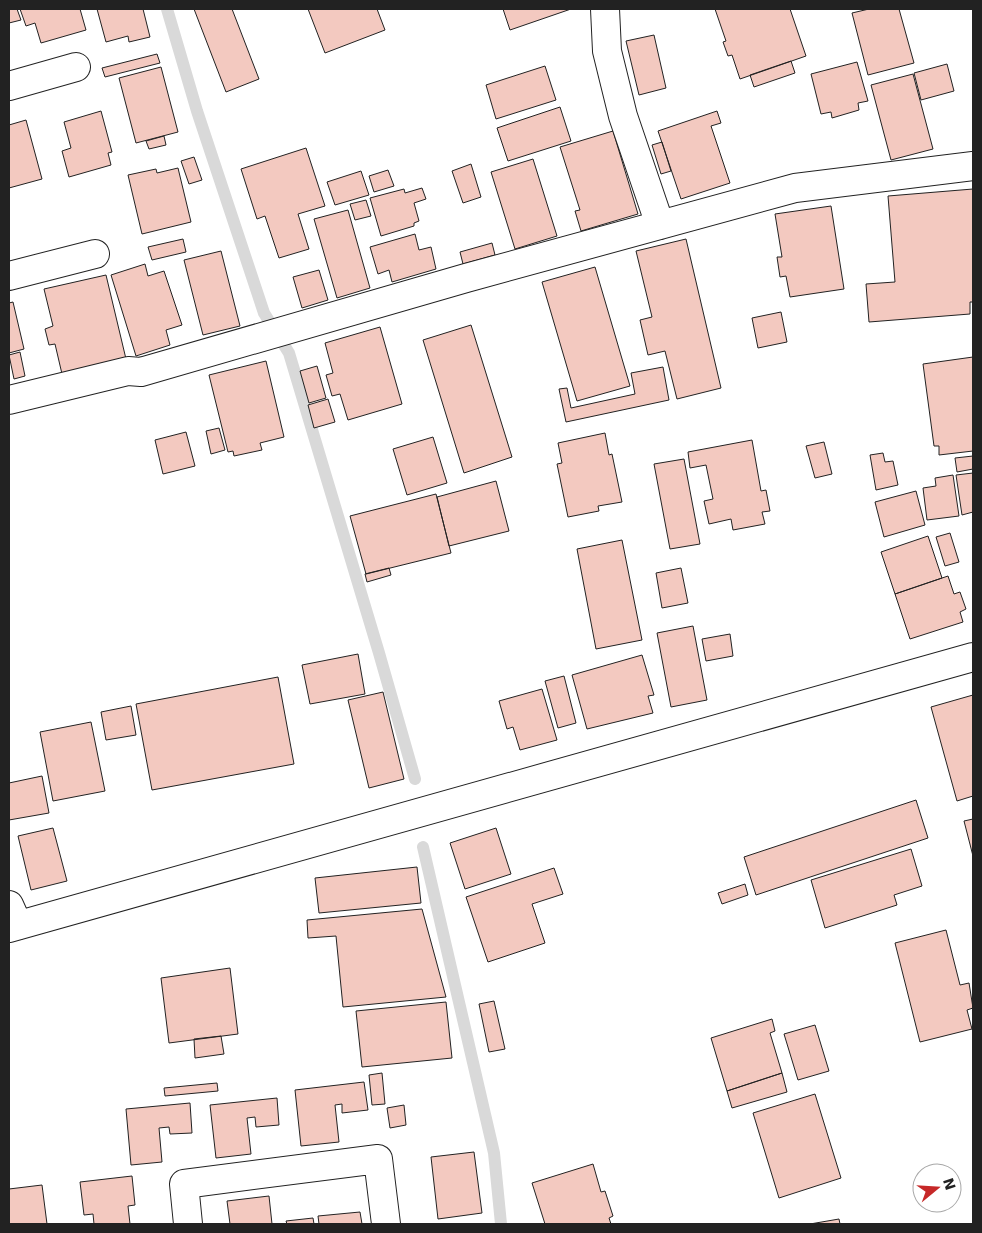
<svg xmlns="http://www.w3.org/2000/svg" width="982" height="1233" font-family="'DejaVu Sans',sans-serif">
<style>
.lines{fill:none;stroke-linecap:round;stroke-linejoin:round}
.stream{stroke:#d9d9d9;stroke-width:12}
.building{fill:#f3c9c0;stroke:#222}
.street-casing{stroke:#222;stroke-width:30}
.secondary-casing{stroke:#222;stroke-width:30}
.street{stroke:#fff;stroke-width:28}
.secondary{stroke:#fff;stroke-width:28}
</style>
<rect width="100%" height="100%" fill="#fff"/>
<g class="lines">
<path class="stream" d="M 167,9 L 197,111 L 264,313 L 289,353 L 379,653 L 415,779
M 423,847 L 494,1153 L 501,1224"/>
</g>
<path class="building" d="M 9,9 L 17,9 L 21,20 L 9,23 Z
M 20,9 L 80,9 L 86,30 L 41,43 L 35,23 L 26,26 Z
M 97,9 L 143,9 L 150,37 L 129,42 L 128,36 L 106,42 Z
M 194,9 L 232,9 L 259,79 L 226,92 Z
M 308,9 L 377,9 L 385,30 L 325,53 Z
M 503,9 L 571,9 L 510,30 Z
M 715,9 L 790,9 L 806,56 L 740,79 L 732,55 L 728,56 L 723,42 L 726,41 Z
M 869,9 L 899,9 L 914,63 L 868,75 L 852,13 Z
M 654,35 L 666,88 L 639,95 L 626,41 Z
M 157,54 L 160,63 L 105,77 L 102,68 Z
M 791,61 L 795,73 L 754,87 L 750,75 Z
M 857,62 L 868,101 L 858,103 L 859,110 L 832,118 L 831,112 L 821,114 L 811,74 Z
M 947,64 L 954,91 L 921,100 L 914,73 Z
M 545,66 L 556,100 L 496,119 L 486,85 Z
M 161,67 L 178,132 L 136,143 L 119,78 Z
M 913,74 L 933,149 L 891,160 L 871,85 Z
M 560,107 L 571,141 L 508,161 L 497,128 Z
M 101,111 L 112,152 L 108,153 L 111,165 L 69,177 L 62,151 L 71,148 L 64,122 Z
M 717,111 L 721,123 L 711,126 L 730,183 L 681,199 L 658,131 Z
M 26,120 L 42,179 L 9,188 L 9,125 Z
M 613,131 L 638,214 L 581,231 L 575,211 L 580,210 L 560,147 Z
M 164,136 L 166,145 L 149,149 L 146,141 Z
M 662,142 L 671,171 L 661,174 L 652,145 Z
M 306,148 L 325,206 L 298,214 L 309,249 L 279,258 L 265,216 L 257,219 L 241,169 Z
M 194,157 L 202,180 L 189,184 L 181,161 Z
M 533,159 L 557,236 L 515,249 L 491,172 Z
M 471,164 L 481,197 L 463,203 L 452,171 Z
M 178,168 L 191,222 L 142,234 L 128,175 L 156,169 L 157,173 Z
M 388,170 L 394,186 L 374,192 L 369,176 Z
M 361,171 L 369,195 L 335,205 L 327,182 Z
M 422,188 L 426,199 L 414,203 L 419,221 L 414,223 L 414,226 L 381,236 L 370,198 L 404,189 L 405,193 Z
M 973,189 L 973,302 L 970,302 L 970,314 L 869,322 L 866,284 L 895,282 L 888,196 Z
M 366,200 L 371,216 L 355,220 L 350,204 Z
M 831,206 L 844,289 L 790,297 L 786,276 L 780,277 L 777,257 L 782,257 L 775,214 Z
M 348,210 L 370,288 L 337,298 L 314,219 Z
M 415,234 L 419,250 L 431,247 L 436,269 L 392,282 L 389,270 L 378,274 L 370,247 Z
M 183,239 L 186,252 L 152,260 L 148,247 Z
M 686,239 L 721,388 L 677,399 L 665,351 L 648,355 L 640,320 L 652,317 L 636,251 Z
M 492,243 L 495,255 L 463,264 L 460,252 Z
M 221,251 L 240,326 L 203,335 L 184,260 Z
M 145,264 L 148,276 L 164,271 L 182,325 L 166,330 L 170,345 L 136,356 L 111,275 Z
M 595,267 L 630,386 L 577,401 L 542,282 Z
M 319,270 L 328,300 L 302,308 L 293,277 Z
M 106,275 L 126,359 L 62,374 L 55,344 L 49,345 L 45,329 L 53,326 L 44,289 Z
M 13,302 L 24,349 L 9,353 L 9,303 Z
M 781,312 L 787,342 L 758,348 L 752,318 Z
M 471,325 L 512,457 L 464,473 L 423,340 Z
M 380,327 L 402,404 L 348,420 L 340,394 L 332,396 L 326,375 L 333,373 L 325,343 Z
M 20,352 L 25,376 L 14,379 L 9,355 Z
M 973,357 L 973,451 L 939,455 L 939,446 L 934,446 L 923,364 Z
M 266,361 L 284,437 L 260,443 L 262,450 L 234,456 L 233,451 L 228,452 L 209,375 Z
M 317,366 L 326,398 L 309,403 L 300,371 Z
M 663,367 L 669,400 L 566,422 L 559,389 L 567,388 L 571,408 L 635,394 L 631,373 Z
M 328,399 L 335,422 L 314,428 L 308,405 Z
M 219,428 L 225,450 L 211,454 L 206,431 Z
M 186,432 L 195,466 L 163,474 L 155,440 Z
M 605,433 L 609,455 L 612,454 L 622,502 L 598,506 L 599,511 L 568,517 L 557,464 L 562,463 L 558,443 Z
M 433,437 L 447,483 L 407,495 L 393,449 Z
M 752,440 L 761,491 L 766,490 L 770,511 L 762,512 L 765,524 L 733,530 L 731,519 L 709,524 L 704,501 L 713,499 L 706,465 L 690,468 L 688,452 Z
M 824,442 L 832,474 L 815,478 L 806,446 Z
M 883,453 L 885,462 L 893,461 L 898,485 L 876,490 L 870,455 Z
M 973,456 L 973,469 L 957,472 L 955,458 Z
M 684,459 L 700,544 L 670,549 L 654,464 Z
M 973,473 L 973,512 L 962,515 L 956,475 Z
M 953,475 L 959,516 L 927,520 L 923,488 L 936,486 L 935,478 Z
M 496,481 L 509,531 L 449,546 L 437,497 Z
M 916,491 L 925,525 L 884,537 L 875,502 Z
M 436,494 L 451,553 L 366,574 L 350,516 Z
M 950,533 L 959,562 L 945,566 L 936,537 Z
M 928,536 L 942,578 L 895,594 L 881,552 Z
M 622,540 L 642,640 L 596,649 L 577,549 Z
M 389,568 L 391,575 L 367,582 L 365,574 Z
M 681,568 L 688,603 L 662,608 L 656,573 Z
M 948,576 L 954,594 L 960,592 L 966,609 L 960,612 L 963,622 L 910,639 L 895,594 Z
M 693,626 L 707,700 L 671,707 L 657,633 Z
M 730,634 L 733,656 L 706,661 L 702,639 Z
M 358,654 L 365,694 L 310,704 L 302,665 Z
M 642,655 L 654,695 L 648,696 L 653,713 L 587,729 L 572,675 Z
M 564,676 L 576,723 L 558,728 L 545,681 Z
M 278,677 L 294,764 L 152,790 L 136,704 Z
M 542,689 L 557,740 L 520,750 L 513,727 L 507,729 L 499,701 Z
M 383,692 L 404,779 L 369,788 L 348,700 Z
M 973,695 L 973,796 L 957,801 L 931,707 Z
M 131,706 L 136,735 L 106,740 L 101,712 Z
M 91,722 L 105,791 L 53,801 L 40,732 Z
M 42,776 L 49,813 L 9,820 L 9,783 Z
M 916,800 L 928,838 L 756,895 L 744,857 Z
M 973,819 L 973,856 L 964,821 Z
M 53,828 L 67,881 L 31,890 L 18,836 Z
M 496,828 L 511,874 L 465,889 L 450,843 Z
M 911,849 L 922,886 L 894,895 L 897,905 L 825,928 L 811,880 Z
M 417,867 L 421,903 L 319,913 L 315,878 Z
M 554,868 L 563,894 L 532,904 L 545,943 L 488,962 L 466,897 Z
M 745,884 L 748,895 L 722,904 L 718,893 Z
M 422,909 L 446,997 L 343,1007 L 336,936 L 308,938 L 307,920 Z
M 946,930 L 960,985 L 969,983 L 973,1008 L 967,1010 L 972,1029 L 920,1042 L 895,943 Z
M 230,968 L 238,1034 L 169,1043 L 161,978 Z
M 494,1001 L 505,1049 L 489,1052 L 479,1004 Z
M 446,1002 L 452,1058 L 362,1067 L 356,1011 Z
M 772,1019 L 775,1031 L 770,1033 L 782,1073 L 727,1091 L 711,1038 Z
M 815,1025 L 829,1071 L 798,1080 L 784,1034 Z
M 221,1036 L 224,1054 L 195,1058 L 194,1039 Z
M 382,1073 L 385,1104 L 372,1105 L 369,1075 Z
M 782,1073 L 787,1092 L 732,1108 L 727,1091 Z
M 364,1082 L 368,1110 L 342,1113 L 342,1104 L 335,1105 L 339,1142 L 301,1146 L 295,1090 Z
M 217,1083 L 218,1091 L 165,1096 L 164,1088 Z
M 815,1094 L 841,1178 L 779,1198 L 753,1113 Z
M 277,1098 L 279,1125 L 256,1127 L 255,1117 L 247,1118 L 251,1154 L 216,1158 L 210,1105 Z
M 190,1103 L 192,1133 L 170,1134 L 169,1127 L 159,1128 L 162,1162 L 131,1165 L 126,1109 Z
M 404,1105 L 406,1125 L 390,1128 L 387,1108 Z
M 474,1152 L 482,1213 L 438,1219 L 431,1157 Z
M 593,1164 L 601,1192 L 605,1191 L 613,1216 L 609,1218 L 611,1224 L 545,1224 L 532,1183 Z
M 132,1176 L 135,1205 L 128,1206 L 130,1224 L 94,1224 L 93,1214 L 84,1215 L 80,1182 Z
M 42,1185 L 47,1224 L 9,1224 L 9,1189 Z
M 269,1196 L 272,1224 L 230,1224 L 227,1201 Z
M 360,1212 L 362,1224 L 319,1224 L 318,1216 Z
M 313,1218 L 314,1224 L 287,1224 L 286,1221 Z
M 839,1219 L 840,1224 L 810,1224 Z"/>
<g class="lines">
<g class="street-casing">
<path id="street" d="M 605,9 L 607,51 L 623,116 L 660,225
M 9,86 L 76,67
M 9,276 L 95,254
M 9,400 L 128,371 L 141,372 L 466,278 L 795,188 L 973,166
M 9,905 L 18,925
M 188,1224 L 184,1184 L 378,1159 L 386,1224"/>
</g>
<g class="secondary-casing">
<path id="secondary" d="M 9,928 L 973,657"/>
</g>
<use href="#street" class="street"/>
<use href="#secondary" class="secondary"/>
</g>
<rect width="982" height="1233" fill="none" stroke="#222222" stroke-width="20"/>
<g transform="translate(937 1188) rotate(72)"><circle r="24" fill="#ffffff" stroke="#a7a7a7"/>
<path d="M0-4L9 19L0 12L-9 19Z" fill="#c62828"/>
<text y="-8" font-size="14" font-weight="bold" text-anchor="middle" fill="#222222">N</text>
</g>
</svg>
